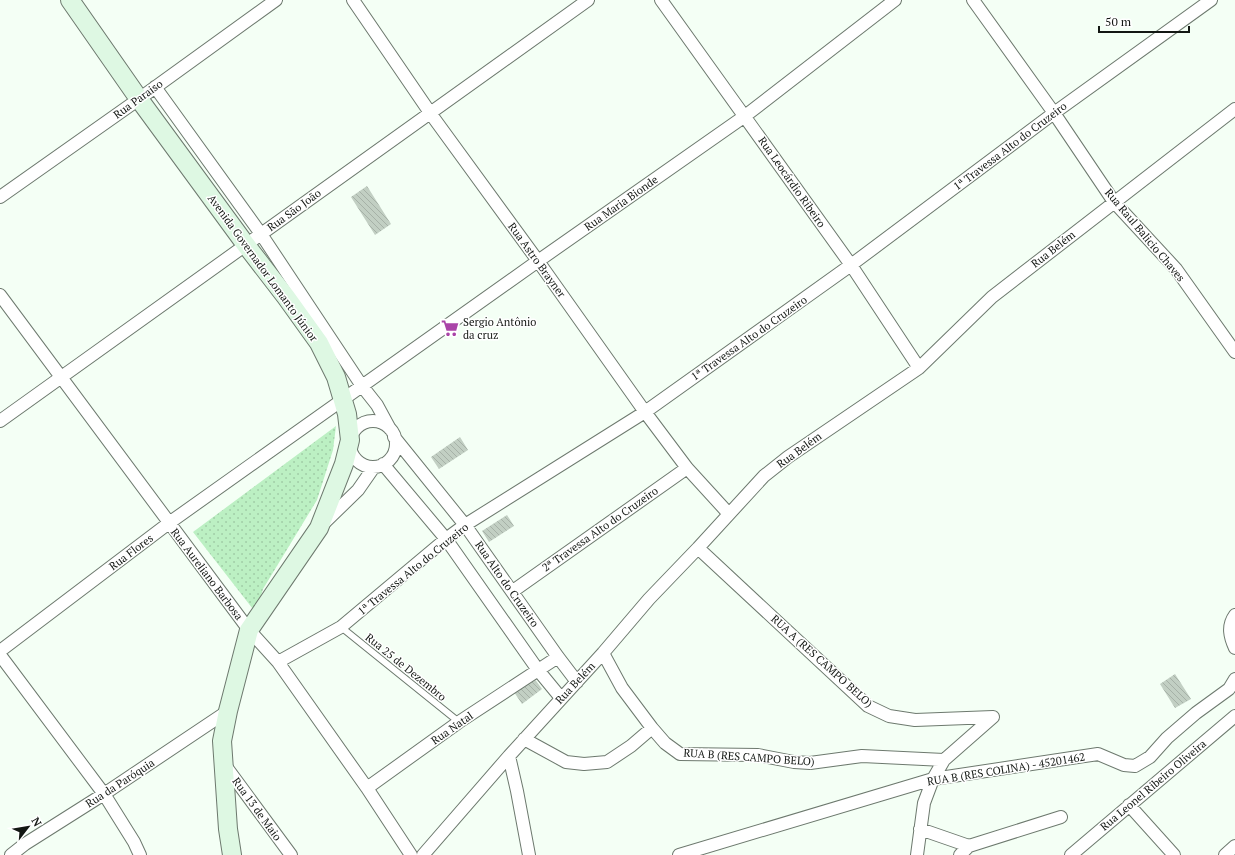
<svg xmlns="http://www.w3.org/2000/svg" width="1235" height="855" font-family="'PT Serif',serif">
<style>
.park{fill:url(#park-dots)}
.building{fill:url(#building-back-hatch)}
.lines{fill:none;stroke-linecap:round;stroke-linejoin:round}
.lane-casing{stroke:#6d796e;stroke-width:8}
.street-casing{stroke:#6d796e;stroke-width:14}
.secondary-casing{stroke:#6d796e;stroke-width:20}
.lane{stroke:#fff;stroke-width:6}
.street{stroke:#fff;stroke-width:12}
.secondary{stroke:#def8e3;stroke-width:18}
.labels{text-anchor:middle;stroke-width:3;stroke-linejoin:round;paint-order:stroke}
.street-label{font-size:11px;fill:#131713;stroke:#fff}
.poi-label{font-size:11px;fill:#131713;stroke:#fff;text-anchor:start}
</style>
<defs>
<pattern id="park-dots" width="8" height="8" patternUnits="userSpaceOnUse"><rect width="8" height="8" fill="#bcf0c3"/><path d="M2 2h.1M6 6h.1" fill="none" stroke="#a1cda7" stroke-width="1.8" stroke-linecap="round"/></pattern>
<pattern id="building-back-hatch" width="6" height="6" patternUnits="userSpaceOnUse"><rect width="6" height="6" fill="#c2cfc3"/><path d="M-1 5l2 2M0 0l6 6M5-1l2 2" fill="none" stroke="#a6b1a7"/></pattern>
</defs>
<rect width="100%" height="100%" fill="#f4fff5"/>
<path class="park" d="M 336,426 L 333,450 L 317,500 L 263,589 L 256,613 L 193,532 Z"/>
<path class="building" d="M 367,186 L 391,224 L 375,235 L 351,197 Z
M 460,437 L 468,450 L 439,469 L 431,457 Z
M 507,515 L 514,526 L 489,542 L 482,531 Z
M 1175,674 L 1191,699 L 1175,708 L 1160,684 Z
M 534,678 L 542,689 L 522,704 L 514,692 Z"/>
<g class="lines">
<g class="lane-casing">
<path id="lane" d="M 341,627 L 459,722"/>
</g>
<g class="street-casing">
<path id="street" d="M 353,0 L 433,117 L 538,261 L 645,412 L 687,468 L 729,514
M 661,0 L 851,265 L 919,368
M 973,0 L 1054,113 L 1114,202 L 1176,269 L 1235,352
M 155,87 L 261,234 L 362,386 L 377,405 L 390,429
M 0,197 L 139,99 L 276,0
M 0,295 L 249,630 L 278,662 L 367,788 L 411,855
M 0,421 L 588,0
M350 444a23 23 0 1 1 46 0a23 23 0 1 1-46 0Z
M 394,437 L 465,525 L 558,657 L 577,682
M 383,464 L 446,539 L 538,670 L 561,698
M 321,526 L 358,490 L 374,467
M 698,548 L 868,706 L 889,716 L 915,720 L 993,717
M 513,591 L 687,468
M 1235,615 C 1227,626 1230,637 1235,648
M 0,651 L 169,523 L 538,261 L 745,116 L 895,0
M 603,653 L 622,688 L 652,728 L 665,743 L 680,754 L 758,755 L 794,762 L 810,763 L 862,756 L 944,760
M 0,655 L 104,794 L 134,842 L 140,855
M 278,662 L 341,627 L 446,539 L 465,525 L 645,412 L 851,265 L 1054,113 L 1211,0
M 524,739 L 566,762 L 584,764 L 607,762 L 631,746 L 652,728
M 509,756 L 517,791 L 529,855
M 224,764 L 291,855
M 367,788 L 459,722 L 558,657
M 1129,805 L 1174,855
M 920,829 L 969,846 L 1061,817
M 11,855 L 25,844 L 104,794 L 228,711
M 423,855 L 509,756 L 603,653 L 649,599 L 698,548 L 764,476 L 788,457 L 919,368 L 992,297 L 1235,109
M 679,855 L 933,779 L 1098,754 L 1124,765 L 1135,766 L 1150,757 L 1167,738 L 1196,713 L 1229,689 L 1235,679
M 917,855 L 924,803 L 933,779 L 944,760 L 993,717
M 960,855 L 969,846
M 1071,855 L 1235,716
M 1225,855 L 1235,846"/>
</g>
<g class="secondary-casing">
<path id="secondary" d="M 70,0 L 139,99 L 246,245 L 286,297 L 319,343 L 336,377 L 347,414 L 350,440 L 344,464 L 319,528 L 249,630 L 228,711 L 222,741 L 228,829 L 232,855"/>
</g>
<use href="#lane" class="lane"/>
<use href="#street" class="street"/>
<use href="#secondary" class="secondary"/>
</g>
<defs>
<g id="supermarket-bare" transform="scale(1.38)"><path d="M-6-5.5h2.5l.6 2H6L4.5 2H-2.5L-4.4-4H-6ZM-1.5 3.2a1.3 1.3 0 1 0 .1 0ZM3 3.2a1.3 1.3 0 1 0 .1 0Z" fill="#aa44a8" stroke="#fff" stroke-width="2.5" paint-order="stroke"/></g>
</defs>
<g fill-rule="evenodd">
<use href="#supermarket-bare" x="450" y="328"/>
</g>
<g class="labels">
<g class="street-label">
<text transform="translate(138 99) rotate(-36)" y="4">Rua Paraiso</text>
<text transform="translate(1010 146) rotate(-37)" y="4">1ª Travessa Alto do Cruzeiro</text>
<text transform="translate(792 182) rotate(55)" y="4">Rua Leocárdio Ribeiro</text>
<text transform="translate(621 203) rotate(-35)" y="4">Rua Maria Bionde</text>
<text transform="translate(294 210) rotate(-36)" y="4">Rua São João</text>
<text transform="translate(1145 235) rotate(50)" y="4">Rua Raul Balicio Chaves</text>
<text transform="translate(1053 249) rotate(-38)" y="4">Rua Belém</text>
<text transform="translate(537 260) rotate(54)" y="4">Rua Astro Brayner</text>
<text transform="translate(263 268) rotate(54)" y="4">Avenida Governador Lomanto Júnior</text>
<text transform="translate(749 338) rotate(-35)" y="4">1ª Travessa Alto do Cruzeiro</text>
<text transform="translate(799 450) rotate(-36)" y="4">Rua Belém</text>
<text transform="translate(600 529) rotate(-35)" y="4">2ª Travessa Alto do Cruzeiro</text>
<text transform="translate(131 552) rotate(-37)" y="4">Rua Flores</text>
<text transform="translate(413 569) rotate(-39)" y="4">1ª Travessa Alto do Cruzeiro</text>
<text transform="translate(207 574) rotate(53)" y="4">Rua Aureliano Barbosa</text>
<text transform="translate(507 584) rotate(55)" y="4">Rua Alto do Cruzeiro</text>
<text transform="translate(822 661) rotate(42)" y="4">RUA A (RES CAMPO BELO)</text>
<text transform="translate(406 667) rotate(39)" y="4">Rua 25 de Dezembro</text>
<text transform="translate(575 683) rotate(-47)" y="4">Rua Belém</text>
<text transform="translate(452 728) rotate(-35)" y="4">Rua Natal</text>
<text transform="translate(749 757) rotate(4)" y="4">RUA B (RES CAMPO BELO)</text>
<text transform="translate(1006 769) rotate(-9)" y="4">RUA B (RES COLINA) - 45201462</text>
<text transform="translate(120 783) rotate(-33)" y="4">Rua da Paróquia</text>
<text transform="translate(1153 785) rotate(-40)" y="4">Rua Leonel Ribeiro Oliveira</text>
<text transform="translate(257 809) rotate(54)" y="4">Rua 13 de Maio</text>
</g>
<g class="poi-label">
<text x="463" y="326">Sergio Antônio<tspan x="463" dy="13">da cruz</tspan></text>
</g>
</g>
<g transform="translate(28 827) rotate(59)" stroke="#ffffff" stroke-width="3" paint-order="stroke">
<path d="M0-3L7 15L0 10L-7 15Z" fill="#131713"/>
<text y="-6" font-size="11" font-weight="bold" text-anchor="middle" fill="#131713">N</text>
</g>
<path d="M1099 26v6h90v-6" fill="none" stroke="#131713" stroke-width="2"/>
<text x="1105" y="26" font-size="12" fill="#131713" stroke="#ffffff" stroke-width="3" paint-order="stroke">50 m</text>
</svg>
